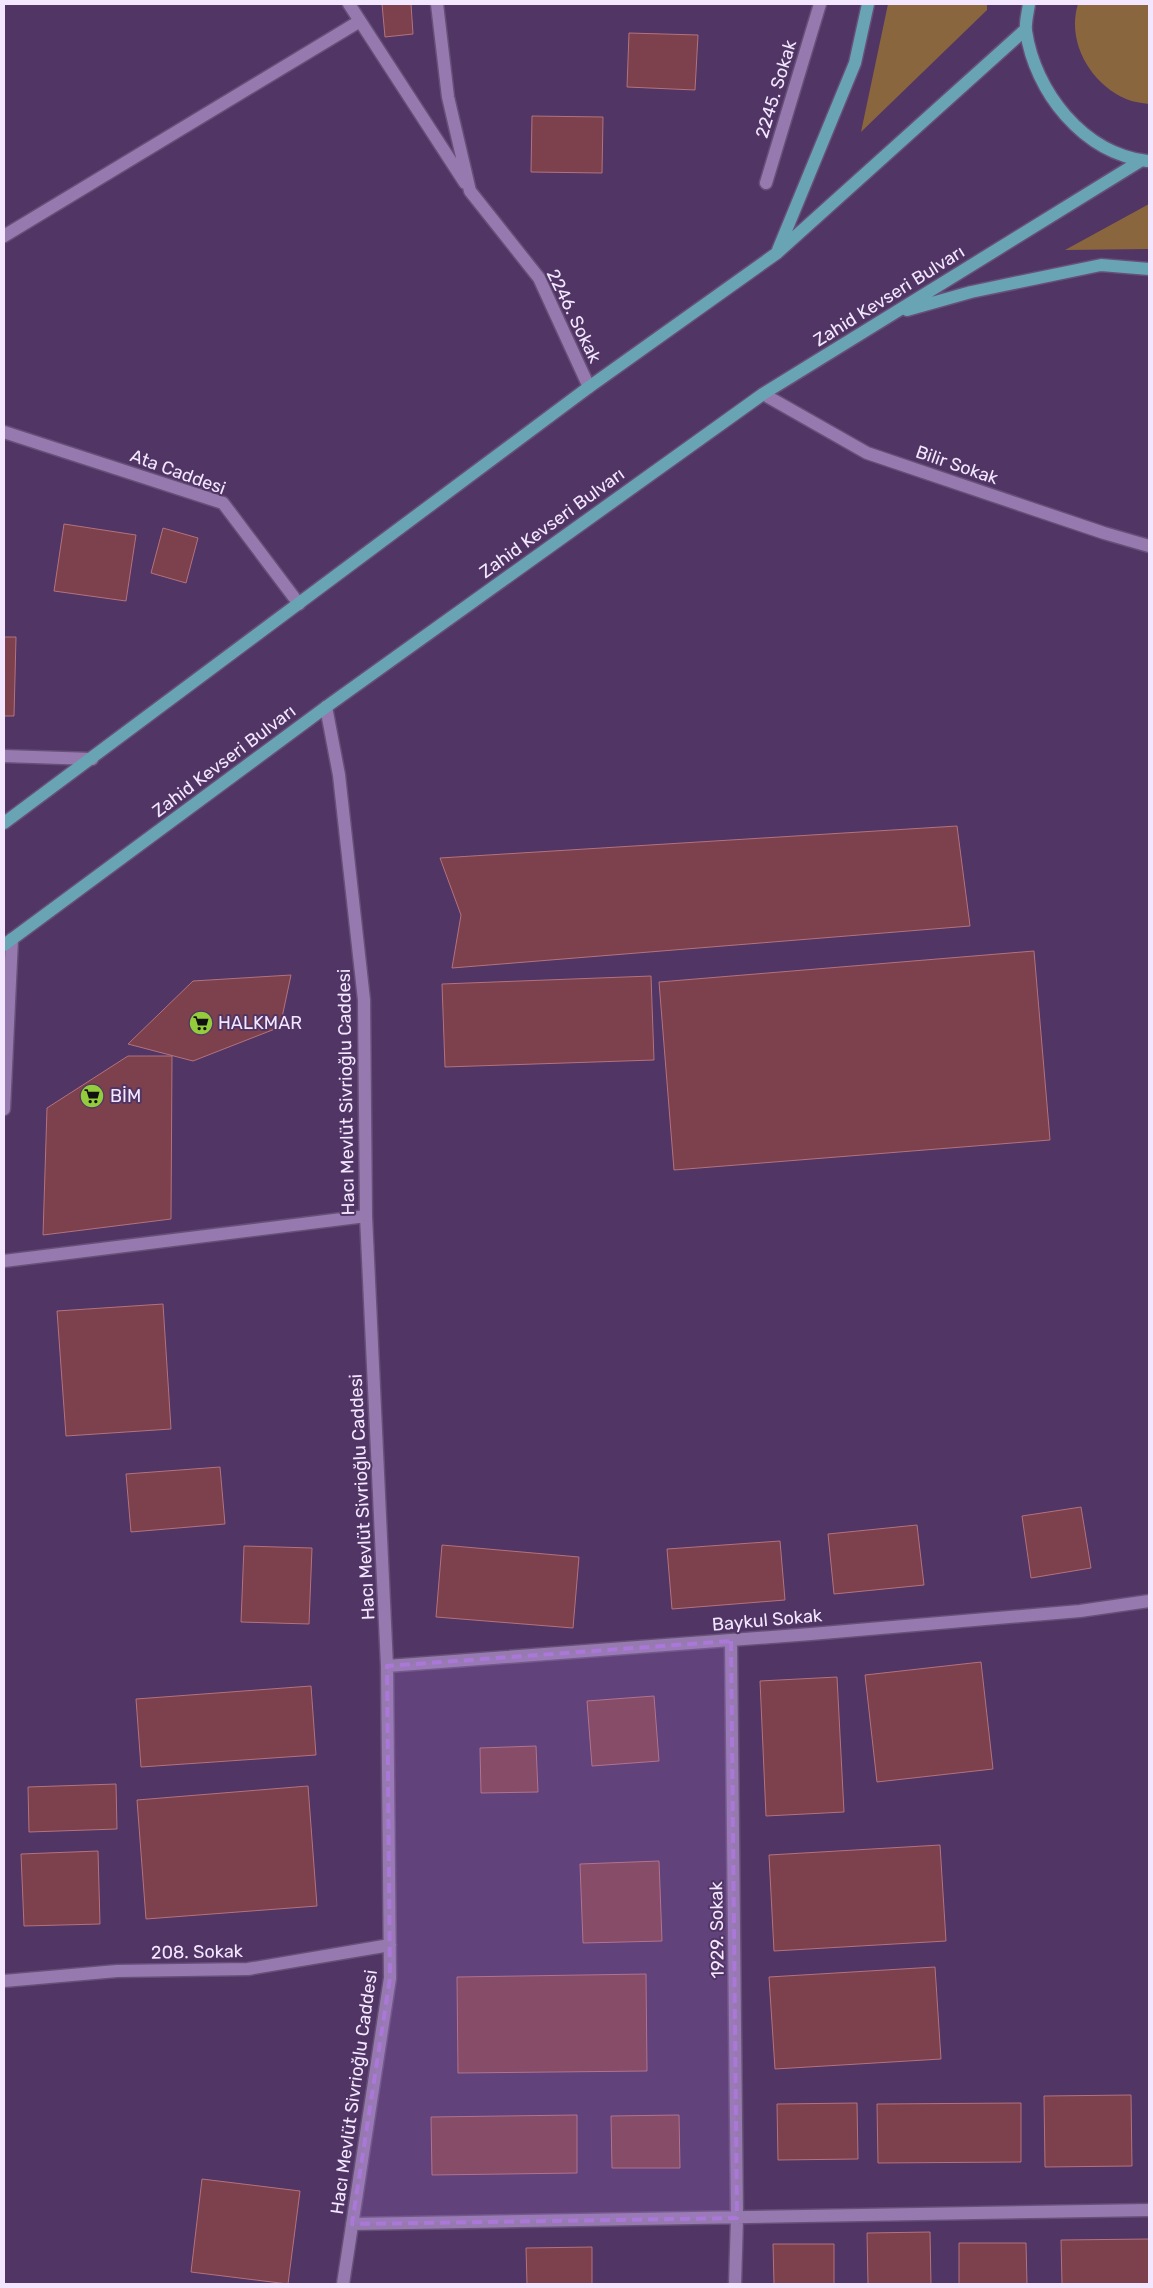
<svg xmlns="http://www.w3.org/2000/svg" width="1153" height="2288" font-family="Rubik,sans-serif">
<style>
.green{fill:#8a663e}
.building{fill:#7d414d;stroke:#b4727d}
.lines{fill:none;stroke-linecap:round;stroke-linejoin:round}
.minor-casing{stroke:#675078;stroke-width:15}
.major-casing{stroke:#675078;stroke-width:15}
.minor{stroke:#967aaf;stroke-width:12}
.major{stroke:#68a4b4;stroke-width:12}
.marked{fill:#ab77d9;fill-opacity:0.2;stroke:#ab77d9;stroke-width:4;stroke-dasharray:10 6;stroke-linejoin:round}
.labels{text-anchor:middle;stroke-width:4;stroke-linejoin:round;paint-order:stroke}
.street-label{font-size:18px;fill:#f3e7ff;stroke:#503565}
.poi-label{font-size:18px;fill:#f3e7ff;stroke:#503565;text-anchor:start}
</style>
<rect width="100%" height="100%" fill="#503565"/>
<path class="green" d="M 888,4 L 987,4 L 987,10 L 861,132 Z
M 1078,4 L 1149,4 L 1149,104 C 1142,103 1133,102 1126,99 C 1091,84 1066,42 1078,4 Z
M 1149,204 L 1149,249 L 1065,250 Z"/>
<path class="building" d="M 382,4 L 411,4 L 413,34 L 385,37 Z
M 629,33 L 698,35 L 695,90 L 627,87 Z
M 532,116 L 603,117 L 602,173 L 531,172 Z
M 64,524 L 136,535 L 126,601 L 54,591 Z
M 163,528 L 198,538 L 186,583 L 151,573 Z
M 4,637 L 16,637 L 14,716 L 4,716 Z
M 957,826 L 970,926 L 452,968 L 461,915 L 440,858 Z
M 1034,951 L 1050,1140 L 674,1170 L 659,982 Z
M 291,975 L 280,1027 L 193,1061 L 128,1044 L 193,981 Z
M 651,976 L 654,1060 L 445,1067 L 442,984 Z
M 128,1056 L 172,1056 L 171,1219 L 43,1235 L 47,1108 Z
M 163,1304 L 171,1429 L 66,1436 L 57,1311 Z
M 220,1467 L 225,1524 L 131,1532 L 126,1474 Z
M 1081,1507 L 1091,1568 L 1031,1578 L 1022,1516 Z
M 917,1525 L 924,1585 L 834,1594 L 828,1534 Z
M 780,1541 L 785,1600 L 672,1609 L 667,1549 Z
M 442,1545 L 579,1557 L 573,1628 L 436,1617 Z
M 244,1546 L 312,1548 L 309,1624 L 241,1622 Z
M 981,1662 L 993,1769 L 877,1782 L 865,1675 Z
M 837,1677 L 844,1812 L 766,1816 L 760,1681 Z
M 311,1686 L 316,1755 L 141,1767 L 136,1699 Z
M 654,1696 L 659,1761 L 592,1766 L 587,1701 Z
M 536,1746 L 538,1792 L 481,1793 L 480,1748 Z
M 116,1784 L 117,1829 L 29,1832 L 28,1787 Z
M 308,1786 L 317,1906 L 146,1919 L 137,1800 Z
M 940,1845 L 946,1941 L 774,1951 L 769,1855 Z
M 98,1851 L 100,1924 L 24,1926 L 21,1854 Z
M 659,1861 L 662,1941 L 583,1943 L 580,1864 Z
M 935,1967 L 941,2059 L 775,2069 L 769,1977 Z
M 646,1974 L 647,2071 L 458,2073 L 457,1977 Z
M 1131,2095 L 1132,2166 L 1045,2167 L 1044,2096 Z
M 857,2103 L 858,2159 L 778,2160 L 777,2104 Z
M 1021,2103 L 1021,2162 L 878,2163 L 877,2104 Z
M 577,2115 L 577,2173 L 432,2175 L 431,2117 Z
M 679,2115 L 680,2168 L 612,2168 L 611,2116 Z
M 202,2179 L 300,2191 L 288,2284 L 191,2272 Z
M 930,2232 L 931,2284 L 868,2284 L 867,2233 Z
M 1149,2239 L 1149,2284 L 1062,2284 L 1061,2240 Z
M 959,2243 L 1026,2243 L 1027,2284 L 959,2284 Z
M 773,2244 L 834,2244 L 834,2284 L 774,2284 Z
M 592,2247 L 592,2284 L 527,2284 L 526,2248 Z"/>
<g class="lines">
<g class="minor-casing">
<path id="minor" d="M 349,4 L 465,183
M 437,4 L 448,97 L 470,191 L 539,278 L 589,387
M 766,183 L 820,4
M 4,236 L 360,21
M 763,394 L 867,453 L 1104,533 L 1149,546
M 4,432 L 223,503 L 299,604
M 326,707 L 339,775 L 364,1000 L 366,1216 L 387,1666 L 390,1978 L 343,2284
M 4,756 L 92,759
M 4,1109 L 12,939
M 4,1261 L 366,1216
M 731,1641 L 737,2218 L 735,2284
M 387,1666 L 811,1634 L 1080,1611 L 1149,1601
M 4,1981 L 117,1971 L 248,1969 L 390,1945
M 352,2224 L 1149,2210"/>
</g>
<g class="major-casing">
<path id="major" d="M 1029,4 C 1028,12 1025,22 1026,31 C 1035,92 1083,153 1147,161
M 778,250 L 855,63 L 868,4
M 907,310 L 971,292 L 1101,265 L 1149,269
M 4,823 L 589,387 L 777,253 L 1026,29
M 4,945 L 326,707 L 763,394 L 1142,160"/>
</g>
<use href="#minor" class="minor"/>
<use href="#major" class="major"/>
</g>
<path class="marked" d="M 731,1641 L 737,2218 L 352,2224 L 390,1978 L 387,1666 Z"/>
<defs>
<g id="supermarket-disc" transform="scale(1.25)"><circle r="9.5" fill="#94cc3c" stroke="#503565"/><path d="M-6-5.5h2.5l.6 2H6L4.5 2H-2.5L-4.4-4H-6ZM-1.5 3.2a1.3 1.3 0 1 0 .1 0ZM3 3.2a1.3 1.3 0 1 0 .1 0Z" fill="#111"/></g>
</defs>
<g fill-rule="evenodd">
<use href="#supermarket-disc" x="201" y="1023"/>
<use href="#supermarket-disc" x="92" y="1096"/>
</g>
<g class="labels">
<g class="street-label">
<text transform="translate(776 89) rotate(-73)" y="6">2245. Sokak</text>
<text transform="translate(889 296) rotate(-32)" y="6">Zahid Kevseri Bulvarı</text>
<text transform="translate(574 316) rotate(64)" y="6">2246. Sokak</text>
<text transform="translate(957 465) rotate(19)" y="6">Bilir Sokak</text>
<text transform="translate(178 472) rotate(20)" y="6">Ata Caddesi</text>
<text transform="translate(552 523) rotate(-36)" y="6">Zahid Kevseri Bulvarı</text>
<text transform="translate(224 761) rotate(-37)" y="6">Zahid Kevseri Bulvarı</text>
<text transform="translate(346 1092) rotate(-91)" y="6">Hacı Mevlüt Sivrioğlu Caddesi</text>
<text transform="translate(362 1497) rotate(-93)" y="6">Hacı Mevlüt Sivrioğlu Caddesi</text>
<text transform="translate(767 1620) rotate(-5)" y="6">Baykul Sokak</text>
<text transform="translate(717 1930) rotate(-91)" y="6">1929. Sokak</text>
<text transform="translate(197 1952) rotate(-1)" y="6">208. Sokak</text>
<text transform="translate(354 2092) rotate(-82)" y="6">Hacı Mevlüt Sivrioğlu Caddesi</text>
</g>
<g class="poi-label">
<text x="218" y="1029">HALKMAR</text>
<text x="110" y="1102">BİM</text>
</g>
</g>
<rect width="1153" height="2288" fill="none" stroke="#f3e7ff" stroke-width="10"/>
</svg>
